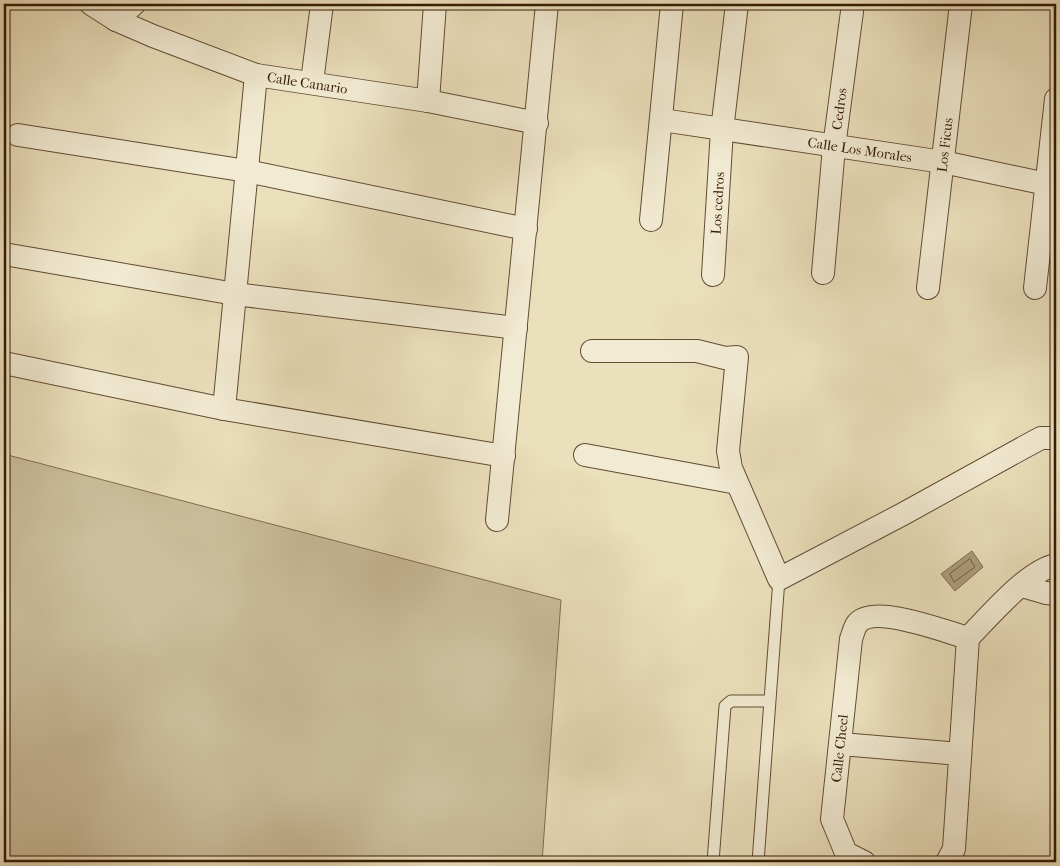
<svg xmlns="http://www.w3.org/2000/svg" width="1060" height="866" font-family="'IM FELL French Canon',serif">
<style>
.green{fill:#ccbf9d;stroke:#806d52}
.water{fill:#ad9d7e;stroke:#7d694e}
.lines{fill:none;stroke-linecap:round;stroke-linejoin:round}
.shore{stroke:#715c42;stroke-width:1}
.service-casing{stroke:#624c34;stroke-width:13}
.minor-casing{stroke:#624c34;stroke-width:24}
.service{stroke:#f2ebd3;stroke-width:11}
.minor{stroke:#f2ebd3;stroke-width:22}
.labels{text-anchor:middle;stroke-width:4.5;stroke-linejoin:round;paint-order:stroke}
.street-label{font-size:14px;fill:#351b06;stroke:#f2ebd3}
</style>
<rect width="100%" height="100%" fill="#ebe0bc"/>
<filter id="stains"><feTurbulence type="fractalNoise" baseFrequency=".004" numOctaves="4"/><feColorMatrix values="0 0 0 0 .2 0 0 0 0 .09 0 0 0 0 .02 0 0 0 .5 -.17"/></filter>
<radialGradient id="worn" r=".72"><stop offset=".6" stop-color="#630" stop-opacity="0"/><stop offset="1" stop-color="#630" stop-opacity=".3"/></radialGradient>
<path class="green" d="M 4,454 L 561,600 L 542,862 L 4,862 Z"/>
<path class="water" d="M 972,551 L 983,567 L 955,591 L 941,574 Z"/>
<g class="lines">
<path class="shore" d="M 970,559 L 975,567 L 954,582 L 950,574 Z"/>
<g class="service-casing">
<path id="service" d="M 713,862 L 725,706 L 731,701 L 769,701
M 758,862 L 779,579"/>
</g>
<g class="minor-casing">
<g id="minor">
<path id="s1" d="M 91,4 L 116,20 L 153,36 L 256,75 L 428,101 L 537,123"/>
<path d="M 116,20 L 134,4"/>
<path d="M 312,82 L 322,4"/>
<path d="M 428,101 L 435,4"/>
<path id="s2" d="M 662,120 L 943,162 L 1056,186"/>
<path d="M 18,135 L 247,171 L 526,229"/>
<path d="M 651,220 L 672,4"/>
<path d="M 4,254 L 235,294 L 516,328"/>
<path id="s3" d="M 823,273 L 834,147 L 853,4"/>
<path id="s4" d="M 713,275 L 722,130 L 737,4"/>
<path id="s5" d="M 928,288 L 961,4"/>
<path d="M 1035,288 L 1056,99"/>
<path d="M 592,351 L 697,351 L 725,358 L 737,357 L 728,451 L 731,468 L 779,579 L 903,514 L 1028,445 L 1041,438 L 1056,438"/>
<path d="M 4,363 L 224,409 L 504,456"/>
<path d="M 224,409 L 256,75"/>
<path d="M 585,455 L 737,483"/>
<path d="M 497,520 L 547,4"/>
<path d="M 1022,586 L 1046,593 L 1056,594"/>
<path d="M 968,638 C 989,617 1028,570 1056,565"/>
<path d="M 841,744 L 960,754"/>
<path id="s6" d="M 864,862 L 846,853 L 832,819 L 851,639 C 853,634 854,628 857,624 C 873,603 946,632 968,638"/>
<path d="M 947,862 L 954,849 L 968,638"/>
</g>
</g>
<use href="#service" class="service"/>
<use href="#minor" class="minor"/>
</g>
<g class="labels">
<g class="street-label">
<text dy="5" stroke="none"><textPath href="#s1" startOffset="232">Calle Canario</textPath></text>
<text dy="5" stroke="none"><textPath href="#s3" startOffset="165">Cedros</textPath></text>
<text dy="5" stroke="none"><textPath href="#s5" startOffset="144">Los Ficus</textPath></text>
<text dy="5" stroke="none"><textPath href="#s2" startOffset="200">Calle Los Morales</textPath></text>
<text dy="5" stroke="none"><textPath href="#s4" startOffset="72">Los cedros</textPath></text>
<text dy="5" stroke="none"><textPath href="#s6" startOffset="128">Calle Cheel</textPath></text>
</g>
</g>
<rect width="1060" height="866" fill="none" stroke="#ebe0bc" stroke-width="20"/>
<rect x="5" y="5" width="1050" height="856" fill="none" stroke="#351b06" stroke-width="2.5"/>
<rect x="10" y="10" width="1040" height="846" fill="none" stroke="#351b06"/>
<rect width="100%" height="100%" filter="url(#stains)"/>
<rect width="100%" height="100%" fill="url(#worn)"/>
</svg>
